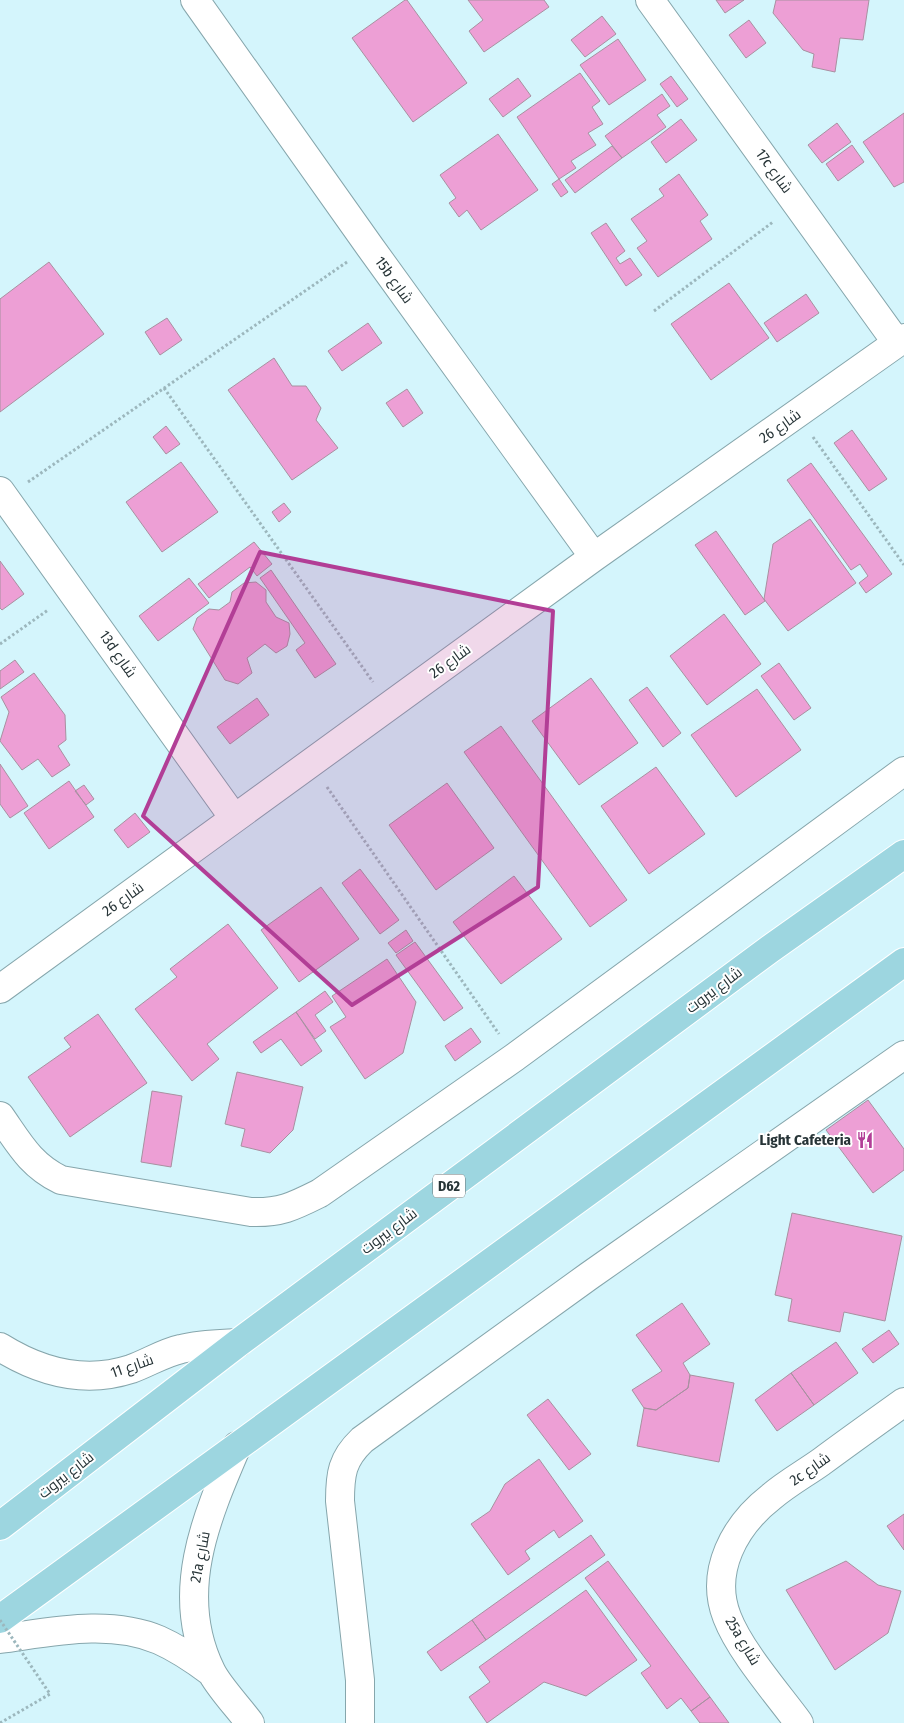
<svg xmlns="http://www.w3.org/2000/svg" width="904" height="1723" font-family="'Fira Sans Condensed',Cairo,sans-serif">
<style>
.building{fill:#ed9fd5;stroke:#a890a0}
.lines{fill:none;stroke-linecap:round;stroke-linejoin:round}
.minor-casing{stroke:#86a6ac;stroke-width:30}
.major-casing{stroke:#fff;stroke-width:30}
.path{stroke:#9cb7bd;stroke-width:3;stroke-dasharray:2.5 2.5;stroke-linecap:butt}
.minor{stroke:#fff;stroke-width:28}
.major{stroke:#9dd6e0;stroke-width:28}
.path-bridge{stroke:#9cb7bd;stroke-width:3;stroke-dasharray:2.5 2.5;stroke-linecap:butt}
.marked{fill:#b23e96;fill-opacity:0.2;stroke:#b23e96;stroke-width:4;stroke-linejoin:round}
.labels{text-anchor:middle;stroke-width:4;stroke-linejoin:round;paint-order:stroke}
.shield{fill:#fff;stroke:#687173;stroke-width:1}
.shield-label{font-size:14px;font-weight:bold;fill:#273437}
.street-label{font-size:15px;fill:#273437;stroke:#fff}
.poi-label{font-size:15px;font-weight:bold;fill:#273437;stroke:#fff;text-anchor:end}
</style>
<rect width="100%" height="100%" fill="#d4f5fc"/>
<path class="building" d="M 405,0 L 407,0 L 467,83 L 413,122 L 352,38 Z
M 468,0 L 544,0 L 549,7 L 484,52 L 469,31 L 483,20 Z
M 716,0 L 744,0 L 725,13 Z
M 776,0 L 869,0 L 863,40 L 840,38 L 835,72 L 812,67 L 814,54 L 803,50 L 773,13 Z
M 602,16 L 616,34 L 585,57 L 571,40 Z
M 749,20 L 766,43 L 746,58 L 729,35 Z
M 618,39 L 646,80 L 609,105 L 580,65 Z
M 580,73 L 600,101 L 592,107 L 603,124 L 588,133 L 596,145 L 571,161 L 576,168 L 559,179 L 517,117 Z
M 671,76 L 688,99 L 677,107 L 660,84 Z
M 518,78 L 531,96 L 503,117 L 489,99 Z
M 662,94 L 670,106 L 657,115 L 666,127 L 622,158 L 605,136 Z
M 904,113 L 904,182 L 894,187 L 863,142 Z
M 681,119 L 697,140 L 666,163 L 651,142 Z
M 837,123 L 851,142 L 822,163 L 808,145 Z
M 498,134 L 538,190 L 481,230 L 467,210 L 459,217 L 449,203 L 456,198 L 440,175 Z
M 852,145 L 864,162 L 838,181 L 826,164 Z
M 612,146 L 622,158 L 575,193 L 565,180 Z
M 679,174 L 708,215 L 700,221 L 712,239 L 658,277 L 637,248 L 647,241 L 631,219 L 664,196 L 659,189 Z
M 559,179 L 568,192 L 561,197 L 552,184 Z
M 606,223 L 625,251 L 616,258 L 620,264 L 630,258 L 642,275 L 626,286 L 591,233 Z
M 49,262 L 104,334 L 0,412 L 0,299 Z
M 729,283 L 769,338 L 711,380 L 671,324 Z
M 806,294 L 819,313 L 777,342 L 764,323 Z
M 167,318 L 182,340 L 160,355 L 145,332 Z
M 368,323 L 382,343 L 342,371 L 328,351 Z
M 274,358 L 292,386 L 306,386 L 321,408 L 316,420 L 338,448 L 292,480 L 228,390 Z
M 407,389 L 423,413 L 403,427 L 386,403 Z
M 166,426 L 180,444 L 166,454 L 153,437 Z
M 852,430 L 887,479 L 869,491 L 834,443 Z
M 181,462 L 218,512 L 162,552 L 126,502 Z
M 811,463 L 892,574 L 866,593 L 859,583 L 868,576 L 860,564 L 851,570 L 787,480 Z
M 284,503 L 291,512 L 279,522 L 272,512 Z
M 810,519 L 856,583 L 788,631 L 764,599 L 773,544 Z
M 716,531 L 765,601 L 745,615 L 695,545 Z
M 254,542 L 272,564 L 257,576 L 250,567 L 209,598 L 198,584 Z
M 0,561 L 24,594 L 2,610 L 0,608 Z
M 271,570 L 336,664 L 315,678 L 296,650 L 305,643 L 260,578 Z
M 189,578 L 209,603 L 158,641 L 139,616 Z
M 256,582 L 266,590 L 266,602 L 276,617 L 289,623 L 290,634 L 287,646 L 276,653 L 265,644 L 247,658 L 252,673 L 238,684 L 225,680 L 193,629 L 197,618 L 209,609 L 219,610 L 230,602 L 232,592 L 244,583 Z
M 724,614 L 761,664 L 707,705 L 670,656 Z
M 15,660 L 24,672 L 0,689 L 0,671 Z
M 779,663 L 811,708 L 794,720 L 761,676 Z
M 34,673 L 65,715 L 66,740 L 58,746 L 70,765 L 52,777 L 38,759 L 22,770 L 0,741 L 9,712 L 1,697 Z
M 591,678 L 638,743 L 579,785 L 532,721 Z
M 647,687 L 681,733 L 663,747 L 629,700 Z
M 757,689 L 801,750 L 736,797 L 691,735 Z
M 257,698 L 269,715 L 230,744 L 217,727 Z
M 501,726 L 627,900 L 590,927 L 464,752 Z
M 0,764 L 28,806 L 10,818 L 0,804 Z
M 656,767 L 705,834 L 649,874 L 601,806 Z
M 69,781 L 94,817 L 49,849 L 24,813 Z
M 447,783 L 494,848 L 436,890 L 389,825 Z
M 84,785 L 94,799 L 86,805 L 75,791 Z
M 135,813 L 150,832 L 128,848 L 114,830 Z
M 360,869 L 399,920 L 380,934 L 342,883 Z
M 514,876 L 562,939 L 501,984 L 453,922 Z
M 321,887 L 359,939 L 299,982 L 261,930 Z
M 228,924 L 278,988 L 207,1044 L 219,1059 L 192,1081 L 135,1009 L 177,977 L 170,969 Z
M 406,930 L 413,941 L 396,953 L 388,943 Z
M 415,942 L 463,1008 L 444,1021 L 396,955 Z
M 387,959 L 416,1002 L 403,1053 L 365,1079 L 330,1027 L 346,1017 L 332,996 Z
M 325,991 L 333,1002 L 315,1015 L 326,1031 L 315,1039 L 296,1012 Z
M 296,1012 L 322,1051 L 301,1066 L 281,1039 L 261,1053 L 253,1042 Z
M 98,1014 L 147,1083 L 70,1137 L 28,1077 L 71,1047 L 64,1038 Z
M 471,1028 L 481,1042 L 455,1061 L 445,1046 Z
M 237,1072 L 303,1087 L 293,1130 L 270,1153 L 241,1146 L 245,1129 L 225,1124 Z
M 152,1091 L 182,1096 L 171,1167 L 141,1162 Z
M 868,1100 L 904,1149 L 904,1170 L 873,1193 L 826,1130 Z
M 792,1213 L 902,1236 L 885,1321 L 844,1312 L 840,1332 L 788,1321 L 792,1299 L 775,1295 Z
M 682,1303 L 710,1344 L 683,1363 L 690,1375 L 688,1388 L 656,1410 L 644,1408 L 632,1390 L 662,1371 L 636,1335 Z
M 889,1330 L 899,1344 L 873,1363 L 862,1349 Z
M 836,1342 L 858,1373 L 814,1405 L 791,1373 Z
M 791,1373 L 814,1405 L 777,1431 L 755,1400 Z
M 690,1375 L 734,1383 L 719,1462 L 637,1446 L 644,1408 L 656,1410 L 688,1388 Z
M 548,1399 L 591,1454 L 569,1470 L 527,1415 Z
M 539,1459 L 583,1521 L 559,1538 L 554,1530 L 525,1551 L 530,1559 L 508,1575 L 471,1524 L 490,1511 L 505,1484 Z
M 904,1514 L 904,1550 L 887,1526 Z
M 591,1535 L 605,1555 L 486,1640 L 472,1620 Z
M 608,1561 L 710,1697 L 691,1711 L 681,1698 L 667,1709 L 641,1673 L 651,1666 L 585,1578 Z
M 846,1561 L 878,1585 L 901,1591 L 888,1633 L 835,1670 L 786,1590 Z
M 586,1590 L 637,1660 L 586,1696 L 544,1682 L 487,1723 L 469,1697 L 490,1682 L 479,1667 Z
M 472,1620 L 486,1640 L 441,1671 L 427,1652 Z
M 710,1697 L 729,1723 L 700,1723 L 691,1711 Z"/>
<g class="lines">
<g class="minor-casing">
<path id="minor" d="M 195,0 L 370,247 L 594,557
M 650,0 L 897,343
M 0,491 L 234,818
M 0,989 L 594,557 L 904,338
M 0,1116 C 19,1143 30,1165 61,1180 L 251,1212 C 281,1213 294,1206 320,1193 L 515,1057 L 904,771
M 0,1347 C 40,1372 85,1384 131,1369 C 148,1363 163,1353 181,1349 C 200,1344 219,1344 238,1343
M 237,1446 C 206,1518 173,1594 211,1671 C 218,1686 239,1708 250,1723
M 0,1639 C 52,1632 109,1619 159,1640 C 177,1648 195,1660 211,1672
M 360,1723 L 360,1680 L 340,1501 C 340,1474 342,1459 362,1440 L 589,1276 L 904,1055
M 799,1723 C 777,1693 740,1651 727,1617 C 709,1571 735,1525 771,1497 C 786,1484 804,1474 821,1462 C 848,1442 876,1422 904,1402"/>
</g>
<g class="major-casing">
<path id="major" d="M 0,1526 L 238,1343 L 770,949 L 904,854
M 0,1619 L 904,962"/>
</g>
<path class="path" d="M 654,311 L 773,222
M 164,388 L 373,682
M 813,437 L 904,565
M 28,482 L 347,262
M 0,644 L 48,610
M 327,787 L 499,1034
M 0,1723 L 50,1694"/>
<use href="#minor" class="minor"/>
<use href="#major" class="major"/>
<path class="path-bridge" d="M 0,1620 L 50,1694"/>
</g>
<path class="marked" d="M 260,552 L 553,611 L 538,887 L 352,1005 L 143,816 Z"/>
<defs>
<g id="restaurant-bare" transform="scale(1.35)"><path d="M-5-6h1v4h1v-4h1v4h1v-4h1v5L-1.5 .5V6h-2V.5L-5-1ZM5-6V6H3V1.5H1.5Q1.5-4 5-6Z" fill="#b23e96" stroke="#fff" stroke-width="2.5" paint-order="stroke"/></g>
</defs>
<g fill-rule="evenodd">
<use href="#restaurant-bare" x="865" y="1140"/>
</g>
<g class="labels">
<rect class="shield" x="433" y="1174.5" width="32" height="23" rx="4"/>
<g class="shield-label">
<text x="449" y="1191">D62</text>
</g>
<g class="street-label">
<text transform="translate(774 171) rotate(54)" y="5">17c شارع</text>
<text transform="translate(394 280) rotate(54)" y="5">15b شارع</text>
<text transform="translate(780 426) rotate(-35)" y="5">شارع 26</text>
<text transform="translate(118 654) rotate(55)" y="5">13d شارع</text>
<text transform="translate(450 661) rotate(-36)" y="5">شارع 26</text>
<text transform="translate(123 899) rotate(-36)" y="5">شارع 26</text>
<text transform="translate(714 990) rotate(-37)" y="5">شارع بيروت</text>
<text transform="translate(389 1231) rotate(-37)" y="5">شارع بيروت</text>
<text transform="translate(132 1366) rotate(-19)" y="5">شارع 11</text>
<text transform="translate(810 1469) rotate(-35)" y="5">2c شارع</text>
<text transform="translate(66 1475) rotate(-38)" y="5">شارع بيروت</text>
<text transform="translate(200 1557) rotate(-79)" y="5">21a شارع</text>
<text transform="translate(743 1641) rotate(59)" y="5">25a شارع</text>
</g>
<g class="poi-label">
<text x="851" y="1145">Light Cafeteria</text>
</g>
</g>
</svg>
